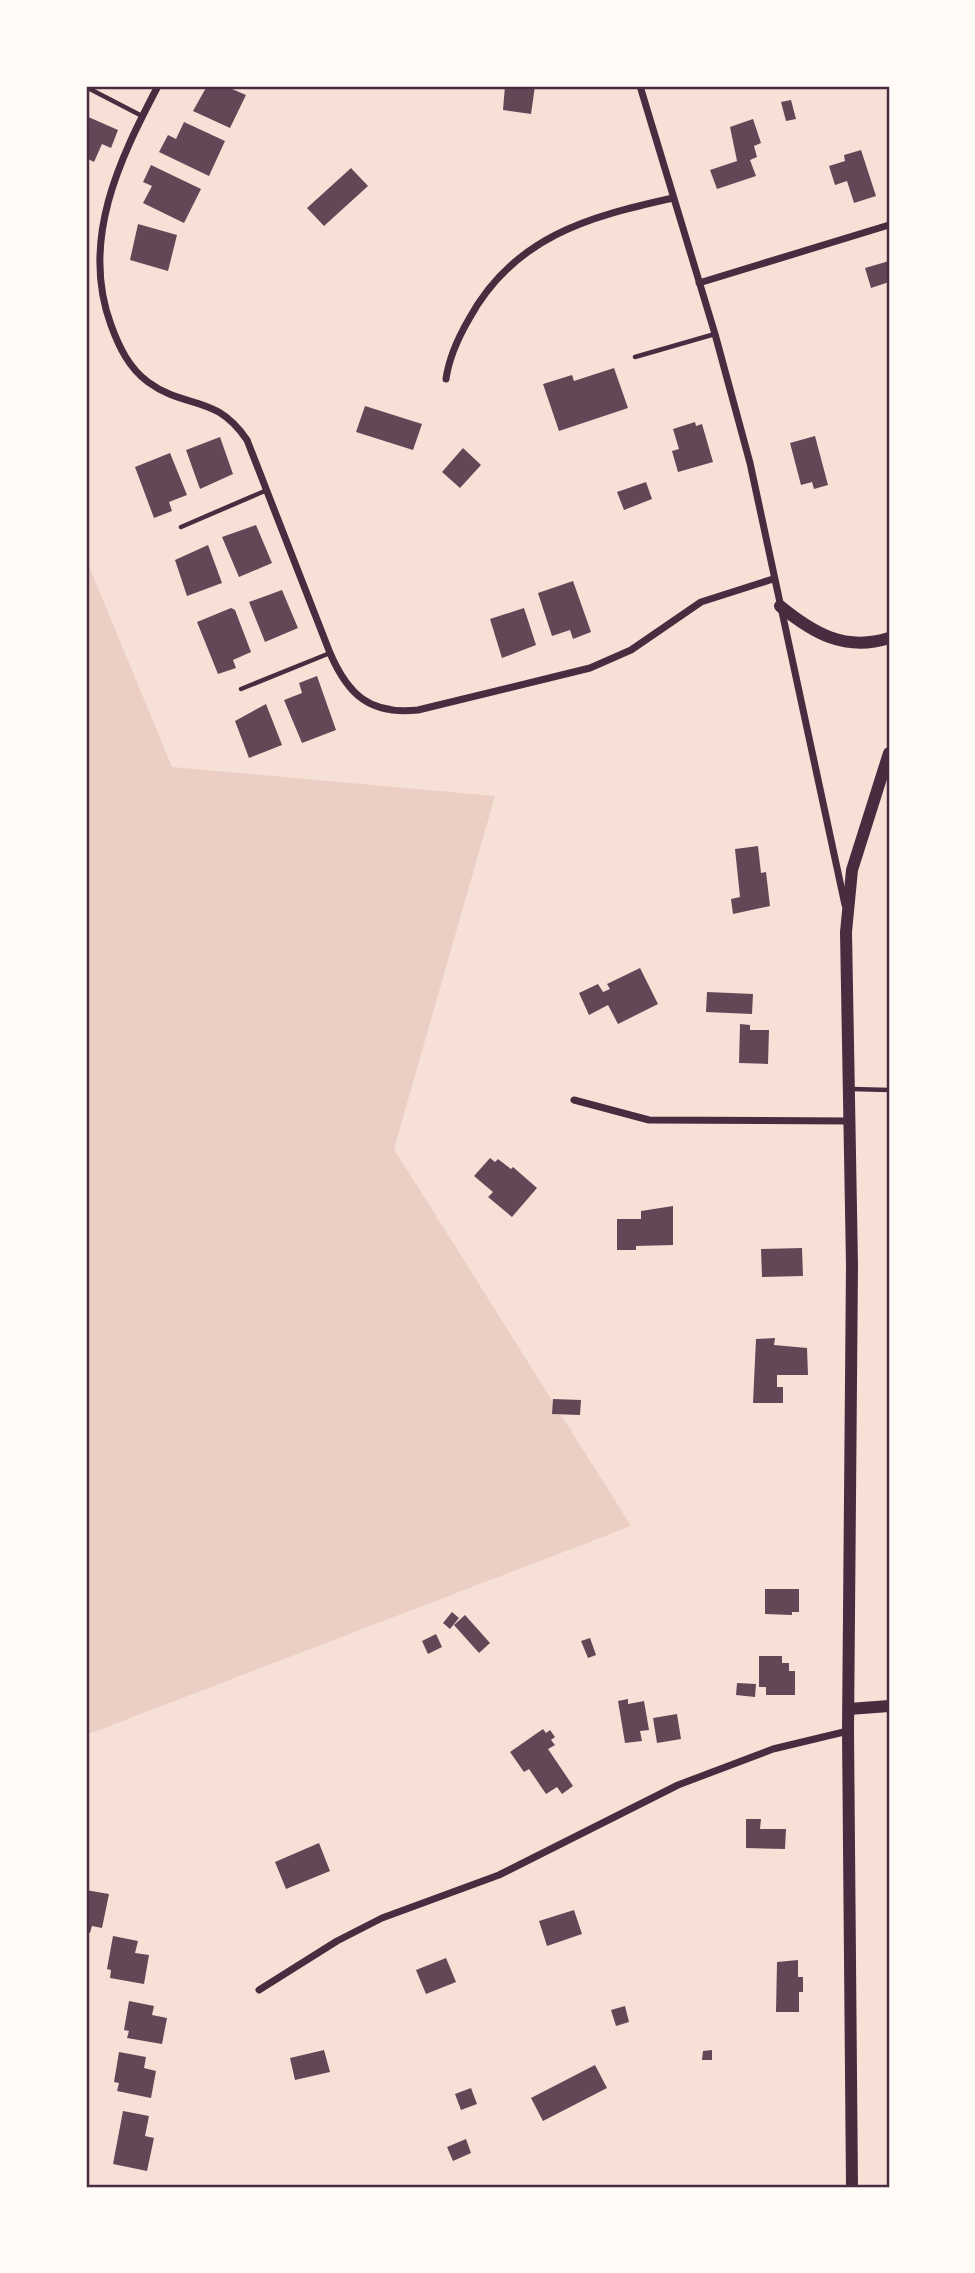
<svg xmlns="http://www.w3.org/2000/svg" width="975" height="2273" font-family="Roboto,sans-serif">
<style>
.green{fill:#ebcfc5}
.building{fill:#644757}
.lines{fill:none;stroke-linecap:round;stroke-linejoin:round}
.service{stroke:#4a2c40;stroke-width:4.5}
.minor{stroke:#4a2c40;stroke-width:7}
.tertiary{stroke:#4a2c40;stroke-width:12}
.secondary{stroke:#4a2c40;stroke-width:12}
.neatline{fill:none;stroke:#4a2c40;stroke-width:2.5}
</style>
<rect width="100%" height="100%" fill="#f7e1d7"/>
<path class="green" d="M 86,559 L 172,767 L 495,796 L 394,1149 L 631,1526 L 86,1735 Z"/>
<path class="building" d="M 207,86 L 225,86 L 246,95 L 230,128 L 193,111 Z
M 505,86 L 535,86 L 531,114 L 503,110 Z
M 791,100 L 796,119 L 786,121 L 781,102 Z
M 86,116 L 118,130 L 111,148 L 102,144 L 94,162 L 86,158 Z
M 753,119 L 761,143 L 754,146 L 757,157 L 750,160 L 756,176 L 717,189 L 710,170 L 737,161 L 730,127 Z
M 184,122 L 225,141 L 209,176 L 159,152 L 168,135 L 176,139 Z
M 861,150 L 876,196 L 854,203 L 847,181 L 835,185 L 829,166 L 845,161 L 844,155 Z
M 151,165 L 201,189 L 184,223 L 143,203 L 152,186 L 143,182 Z
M 351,168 L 368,186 L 324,226 L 307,208 Z
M 138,224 L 177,235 L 168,271 L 130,260 Z
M 889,261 L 889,282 L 871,288 L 865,268 Z
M 614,368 L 628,408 L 559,431 L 543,384 L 572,375 L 574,381 Z
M 365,406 L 422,424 L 413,450 L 356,432 Z
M 695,422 L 696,426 L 702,424 L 713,462 L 678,472 L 672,451 L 679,449 L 673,429 Z
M 815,436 L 828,485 L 814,489 L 812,482 L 801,485 L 790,443 Z
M 220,437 L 233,474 L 200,489 L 186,450 Z
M 463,448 L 481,465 L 460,488 L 442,472 Z
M 170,453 L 187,495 L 169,502 L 172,511 L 154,518 L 135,467 Z
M 646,482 L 652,499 L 624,510 L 617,492 Z
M 256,525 L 272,563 L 239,577 L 222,537 Z
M 208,545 L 222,583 L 187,596 L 175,560 Z
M 573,581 L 591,632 L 573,639 L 570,630 L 552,636 L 538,593 Z
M 282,590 L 298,628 L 265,642 L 249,602 Z
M 231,608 L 235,610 L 251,652 L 233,660 L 236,668 L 218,674 L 197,622 Z
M 524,608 L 536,645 L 502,658 L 490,619 Z
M 317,676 L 336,730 L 302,743 L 284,700 L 302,693 L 299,683 Z
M 266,704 L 282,745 L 249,758 L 235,721 Z
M 758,846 L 761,873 L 766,872 L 770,906 L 733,914 L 731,899 L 740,897 L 735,849 Z
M 640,968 L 658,1004 L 618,1024 L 608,1005 L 589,1015 L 579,993 L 598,984 L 603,992 L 610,989 L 607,984 Z
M 707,992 L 753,994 L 752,1014 L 706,1012 Z
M 740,1024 L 750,1025 L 750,1030 L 769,1030 L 768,1064 L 739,1063 Z
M 490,1158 L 495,1162 L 498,1159 L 511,1169 L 513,1167 L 537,1188 L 512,1217 L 488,1197 L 493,1192 L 474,1176 Z
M 673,1206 L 673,1245 L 636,1246 L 636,1250 L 617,1250 L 617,1219 L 641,1219 L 641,1211 Z
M 802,1248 L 803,1276 L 762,1277 L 761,1249 Z
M 775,1338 L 774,1345 L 807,1348 L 808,1375 L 777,1375 L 777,1387 L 783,1387 L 783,1403 L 753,1403 L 756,1339 Z
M 553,1399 L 581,1400 L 580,1415 L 552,1414 Z
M 765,1589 L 799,1589 L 799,1612 L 792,1612 L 792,1615 L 765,1614 Z
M 452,1612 L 459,1618 L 450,1629 L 443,1623 Z
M 465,1615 L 490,1643 L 479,1653 L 454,1625 Z
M 436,1634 L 442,1647 L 428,1654 L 422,1641 Z
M 590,1638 L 596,1655 L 588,1658 L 581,1641 Z
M 759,1656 L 782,1656 L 782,1663 L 789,1663 L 789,1671 L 795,1671 L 795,1695 L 766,1695 L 766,1687 L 759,1687 Z
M 737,1683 L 756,1684 L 755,1697 L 736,1695 Z
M 628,1699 L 628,1704 L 644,1701 L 649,1730 L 640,1731 L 642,1741 L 625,1743 L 618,1701 Z
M 677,1714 L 681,1739 L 657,1743 L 653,1718 Z
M 543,1729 L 546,1733 L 550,1730 L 555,1737 L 551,1740 L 555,1745 L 548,1749 L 573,1786 L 562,1794 L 557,1787 L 546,1794 L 529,1769 L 524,1772 L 510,1752 Z
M 746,1819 L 761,1819 L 760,1829 L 786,1829 L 785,1849 L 746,1848 Z
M 319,1843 L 330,1871 L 286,1889 L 275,1862 Z
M 86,1890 L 109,1894 L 102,1928 L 92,1926 L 90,1933 L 86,1932 Z
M 574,1910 L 582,1934 L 547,1946 L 539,1921 Z
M 113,1936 L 138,1941 L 135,1953 L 149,1955 L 144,1984 L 110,1978 L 111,1970 L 107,1969 Z
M 446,1958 L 456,1982 L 426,1994 L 416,1970 Z
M 798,1960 L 798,1977 L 803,1977 L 803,1992 L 799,1992 L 799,2012 L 776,2012 L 777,1962 Z
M 129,2001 L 154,2006 L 152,2015 L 167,2018 L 162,2044 L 127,2038 L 129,2031 L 124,2030 Z
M 625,2006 L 629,2022 L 616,2026 L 611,2010 Z
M 324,2050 L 330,2072 L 295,2080 L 290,2058 Z
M 712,2050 L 712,2060 L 702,2060 L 703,2051 Z
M 119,2052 L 146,2057 L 144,2068 L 156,2071 L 151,2098 L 117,2091 L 119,2083 L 114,2082 Z
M 595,2065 L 607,2088 L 543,2121 L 531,2098 Z
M 471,2088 L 477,2104 L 461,2110 L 455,2094 Z
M 123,2111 L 149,2116 L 145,2136 L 154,2138 L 147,2171 L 113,2164 Z
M 466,2139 L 471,2153 L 453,2161 L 447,2147 Z"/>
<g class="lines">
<path class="service" d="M 86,87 L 142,116
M 635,357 L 715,334
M 181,527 L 267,490
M 241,689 L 330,653
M 852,1089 L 889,1090"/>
<path class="minor" d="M 158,86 C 119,160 80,241 111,325 C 119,347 129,368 148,382 C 186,410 215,393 247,440 L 330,653 C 348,695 370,715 418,710 L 590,668 L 631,650 L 701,602 L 773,579
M 640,86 L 715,334 L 750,463 L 845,905
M 699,283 L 889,225
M 446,379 C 449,357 458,338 469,319 C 514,237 587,217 673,198
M 574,1100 L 649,1120 L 849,1121
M 259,1990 L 337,1941 L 382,1918 L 499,1875 L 678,1785 L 773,1749 L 848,1731"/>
<path class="tertiary" d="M 849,1709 L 889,1706"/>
<path class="secondary" d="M 780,606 C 813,633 845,652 889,638
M 852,2187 L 848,1731 L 852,1265 L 846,932 L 852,870 L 889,753"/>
</g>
<rect width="975" height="2273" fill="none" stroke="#fffaf5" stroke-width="175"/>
<rect x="88" y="88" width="800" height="2098" class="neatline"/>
</svg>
